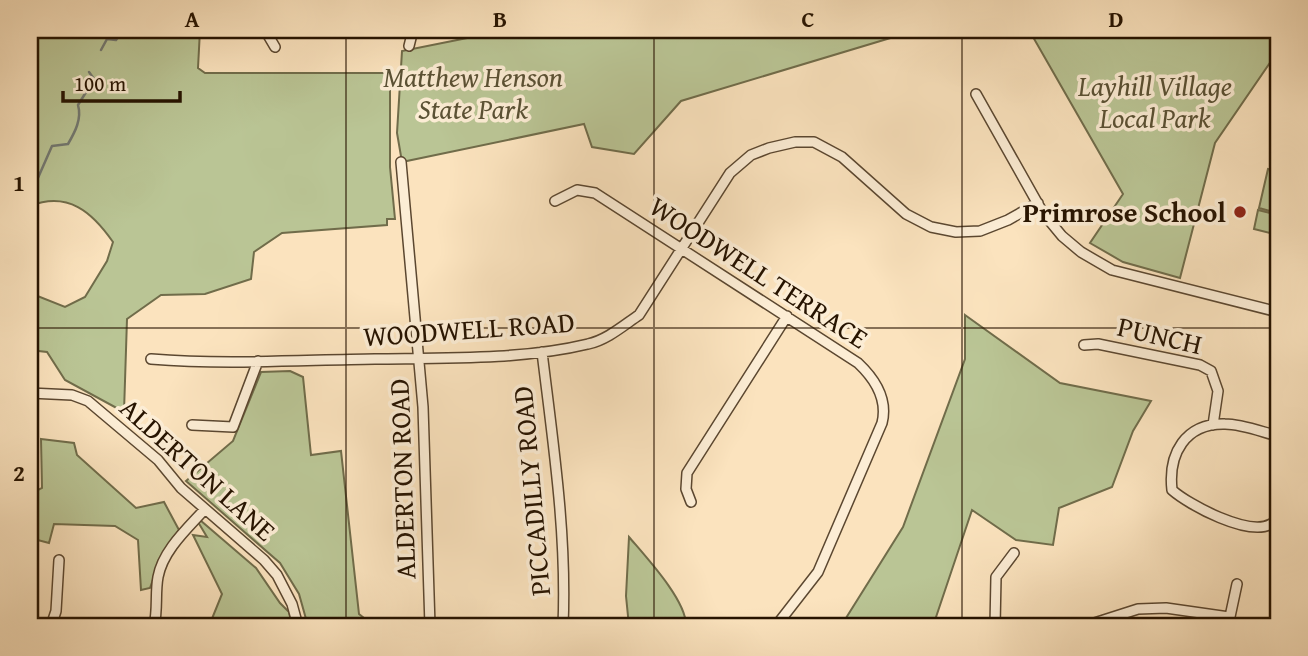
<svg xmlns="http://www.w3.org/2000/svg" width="1308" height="656" font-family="'Gentium Book Plus',serif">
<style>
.green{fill:#bac595;stroke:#706c4a;stroke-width:2}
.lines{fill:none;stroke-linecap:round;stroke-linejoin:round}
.stream{stroke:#727871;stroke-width:2.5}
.street-casing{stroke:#5b4730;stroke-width:12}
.street{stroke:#fcedd5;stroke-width:9}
.grid{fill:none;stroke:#261300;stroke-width:2;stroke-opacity:0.55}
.poi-dot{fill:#8f2418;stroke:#fcedd5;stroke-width:2.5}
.labels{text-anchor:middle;stroke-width:7;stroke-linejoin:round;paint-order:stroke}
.park-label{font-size:28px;font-style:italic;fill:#5a5134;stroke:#fcedd5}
.poi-label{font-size:28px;font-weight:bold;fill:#261300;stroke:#fcedd5;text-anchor:end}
.street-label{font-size:28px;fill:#261300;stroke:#fcedd5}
.neatline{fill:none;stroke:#261300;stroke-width:2.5}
.grid-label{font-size:23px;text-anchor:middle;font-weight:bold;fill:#261300}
</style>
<rect width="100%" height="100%" fill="#fbe3be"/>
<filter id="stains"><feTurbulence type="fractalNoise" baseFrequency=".00286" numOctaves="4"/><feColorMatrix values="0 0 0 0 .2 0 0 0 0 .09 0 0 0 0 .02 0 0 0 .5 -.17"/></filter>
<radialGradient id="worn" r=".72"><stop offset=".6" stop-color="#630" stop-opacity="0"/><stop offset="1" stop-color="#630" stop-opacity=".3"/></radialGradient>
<path class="green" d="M 30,30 L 200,30 L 198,68 L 205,73 L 390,73 L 390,167 L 395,219 L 387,219 L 387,225 L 282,233 L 254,252 L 251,279 L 205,294 L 161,295 L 127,319 L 124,412 L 65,380 L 47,352 L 30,350 L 30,293 L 65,307 L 85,297 L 107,261 L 113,242 C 92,212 68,191 30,206 Z
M 486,30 L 917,30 L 681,101 L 634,154 L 592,147 L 584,124 L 402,162 L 397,133 L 402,51 L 482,35 Z
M 1029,30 L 1278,30 L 1278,51 L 1215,143 L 1180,278 L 1123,262 L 1090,243 L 1123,194 Z
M 1268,169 L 1278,171 L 1278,213 L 1259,208 Z
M 1258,210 L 1278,215 L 1278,235 L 1254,229 Z
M 965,315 L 1060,383 L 1151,401 L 1133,431 L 1112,487 L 1059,508 L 1053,545 L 1016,540 L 972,510 L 933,626 L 841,626 L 903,527 L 965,359 Z
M 290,371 L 303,377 L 311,455 L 341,451 L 359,614 L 374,626 L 308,626 L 299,594 L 280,563 L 186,481 L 233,441 L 261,372 Z
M 41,439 L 74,443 L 77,455 L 136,508 L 164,502 L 179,530 L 161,557 L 150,588 L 141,590 L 138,540 L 115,526 L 54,524 L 49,543 L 30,538 L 30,494 L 42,488 Z
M 200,520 L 256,568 L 280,603 L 289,612 L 292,626 L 209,626 L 222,594 L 193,535 L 207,537 L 198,522 Z
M 629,537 C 646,557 687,601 686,626 L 629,626 L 626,596 Z"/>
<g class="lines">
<path class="stream" d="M 101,50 L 107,39 L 116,40 L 123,30
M 30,196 L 52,146 L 68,144 C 75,132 82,119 78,105 L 88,89 L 92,88 L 94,79 L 89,72"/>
<g class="street-casing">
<path id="street" d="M 265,30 L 275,47
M 409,46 L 413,30
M 976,94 L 1043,213 L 1062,236 L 1081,252 L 1112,270 L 1278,312
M 401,162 L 423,407 L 430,626
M 555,201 L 577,190 L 595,193 L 858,363 C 875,379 888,399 882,423 L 818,572 L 776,626
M 1084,345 L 1098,344 L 1200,365 L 1211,371 L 1218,391 L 1213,425
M 542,352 C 553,443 567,534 563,626
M 151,359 C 225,365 301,360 375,359 C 443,358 522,360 588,344 C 607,340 624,325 639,315 L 730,173 L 751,155 L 769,148 L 795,142 L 814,142 L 842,157 L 906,214 L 931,227 L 956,232 L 980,231 L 1008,220 L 1038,203
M 30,393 L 72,395 L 88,401 L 158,460 L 181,488 L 264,560 L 277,575 L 292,604 L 298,626
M 192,425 L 233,427 L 258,361
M 1278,436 C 1262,432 1242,424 1225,424 C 1185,423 1168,454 1172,490 C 1189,505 1249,537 1271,524 C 1273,523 1277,518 1278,516
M 691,502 L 686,489 L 687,473 L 787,316
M 51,626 L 56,611 L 59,560
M 154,626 C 158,610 155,593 158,577 C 163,550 188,528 205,509
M 995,626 L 996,577 L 1014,553
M 1085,626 L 1138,609 L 1166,608 L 1229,617
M 1228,626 L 1237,584"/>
</g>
<use href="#street" class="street"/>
</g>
<path class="grid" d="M 346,30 L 346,626M 654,30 L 654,626M 962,30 L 962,626M 30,328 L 1278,328"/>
<circle class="poi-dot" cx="1240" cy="212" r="7"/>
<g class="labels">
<g class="park-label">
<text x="473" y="87">Matthew Henson<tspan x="473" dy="32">State Park</tspan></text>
<text x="1155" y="96">Layhill Village<tspan x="1155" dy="32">Local Park</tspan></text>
</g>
<g class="poi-label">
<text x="1226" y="222">Primrose School</text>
</g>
<g class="street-label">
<text transform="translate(759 272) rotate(33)" y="10">WOODWELL TERRACE</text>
<text transform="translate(469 329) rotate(-4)" y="10">WOODWELL ROAD</text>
<text transform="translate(1160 335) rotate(13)" y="10">PUNCH</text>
<text transform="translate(198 469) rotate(42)" y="10">ALDERTON LANE</text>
<text transform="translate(402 479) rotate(-92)" y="10">ALDERTON ROAD</text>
<text transform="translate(531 491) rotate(-95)" y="10">PICCADILLY ROAD</text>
</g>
</g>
<rect width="1308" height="656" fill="none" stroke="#fbe3be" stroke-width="77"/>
<path d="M63 91v10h117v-10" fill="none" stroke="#261300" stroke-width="3.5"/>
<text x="74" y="91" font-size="21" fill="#261300" stroke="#fcedd5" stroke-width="5" paint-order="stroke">100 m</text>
<rect x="38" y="38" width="1232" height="580" class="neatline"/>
<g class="grid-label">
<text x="192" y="27">A</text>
<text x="500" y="27">B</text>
<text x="808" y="27">C</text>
<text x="1116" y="27">D</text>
<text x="19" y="191">1</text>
<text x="19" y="481">2</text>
</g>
<rect width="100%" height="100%" filter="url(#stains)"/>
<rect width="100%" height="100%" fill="url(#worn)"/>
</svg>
